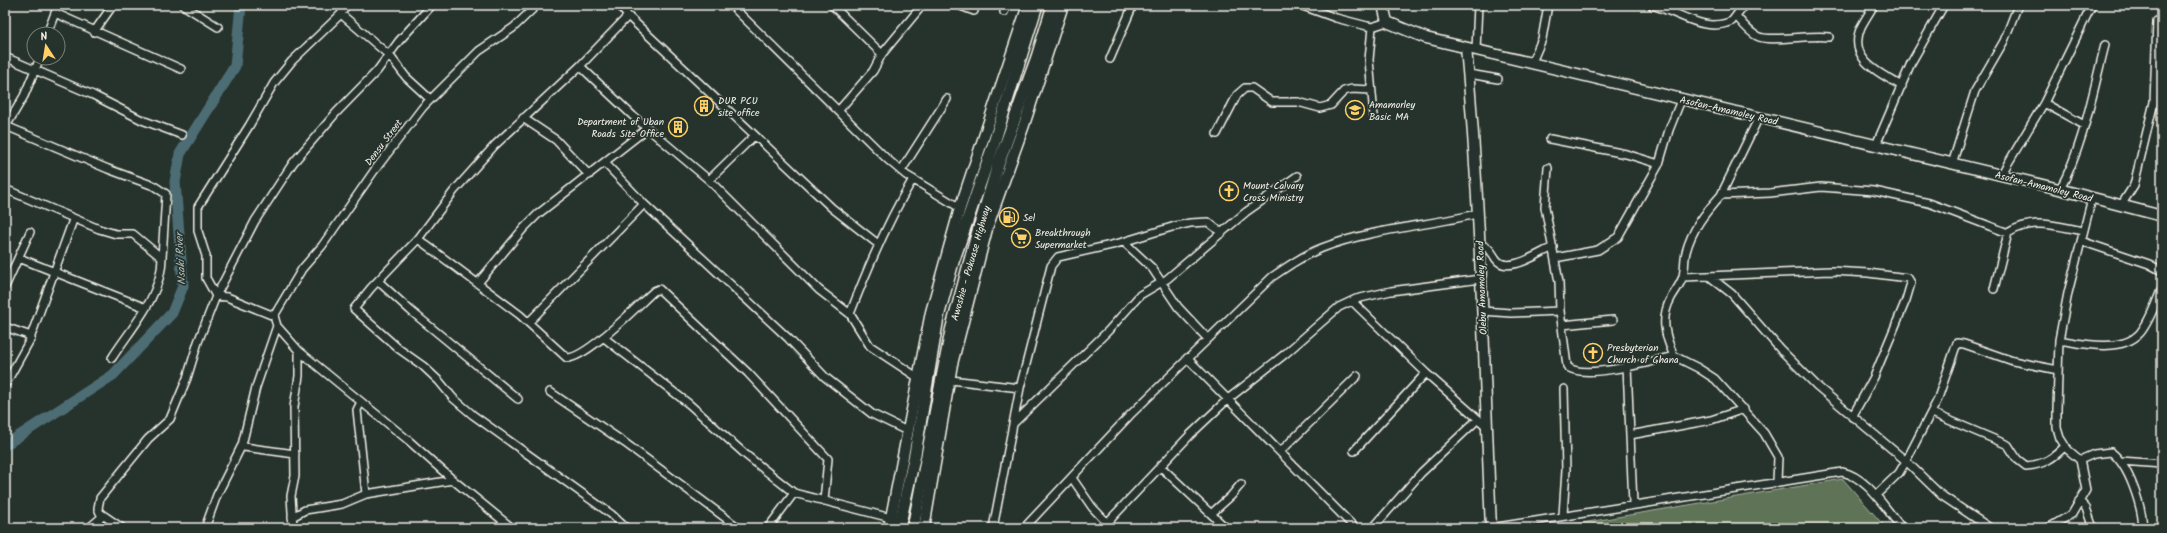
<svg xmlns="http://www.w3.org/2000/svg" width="2167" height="533" font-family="Kalam,sans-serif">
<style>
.green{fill:#5e7357;stroke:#a9b2a0}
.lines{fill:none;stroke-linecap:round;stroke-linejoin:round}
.river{stroke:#4e6d74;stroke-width:11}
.street-casing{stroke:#f4f1e8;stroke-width:10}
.secondary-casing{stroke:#f4f1e8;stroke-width:13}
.primary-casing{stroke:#f4f1e8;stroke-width:14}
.street{stroke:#26332d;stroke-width:7}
.secondary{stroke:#26332d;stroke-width:10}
.primary{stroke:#26332d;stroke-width:11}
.labels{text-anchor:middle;stroke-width:3.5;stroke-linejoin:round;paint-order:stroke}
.poi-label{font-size:10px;fill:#f4f1e8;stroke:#26332d;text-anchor:start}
.street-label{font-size:10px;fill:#f4f1e8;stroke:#26332d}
.water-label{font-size:11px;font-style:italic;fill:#b2bcba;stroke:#26332d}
</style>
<rect width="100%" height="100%" fill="#26332d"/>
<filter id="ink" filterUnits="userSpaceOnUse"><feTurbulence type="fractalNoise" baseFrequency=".025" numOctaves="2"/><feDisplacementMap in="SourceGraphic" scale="8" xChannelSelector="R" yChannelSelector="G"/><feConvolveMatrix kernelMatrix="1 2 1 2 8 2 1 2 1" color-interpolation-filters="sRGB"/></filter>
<g filter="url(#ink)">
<path class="green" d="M 1843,479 L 1886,528 L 1552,528 Z"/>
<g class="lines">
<path class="river" d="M 5,445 L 113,375 L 172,313 L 183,286 L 175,182 L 180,154 L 235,66 L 241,5"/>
<g class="street-casing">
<path id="street" d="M 183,5 L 218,27
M 619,5 L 628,16 L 832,208 L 878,244
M 731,5 L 887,159 L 906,175 L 960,208
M 832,5 L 882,54
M 958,5 L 974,11
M 1300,5 L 1336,18 L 1367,26 L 1372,27 L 1387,22
M 1651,5 C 1679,11 1703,34 1732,21 L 1744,5
M 1874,5 C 1870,12 1865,19 1861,27 C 1847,59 1879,73 1902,86
M 1004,12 L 1007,5
M 55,13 L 181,69
M 341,14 L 390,56 L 406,77 L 430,99
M 1737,17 C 1743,24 1749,32 1757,36 C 1769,43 1811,34 1829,37
M 1372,27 L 1369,60 L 1374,116
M 94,32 L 113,5
M 47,34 L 58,5
M 1476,50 L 1478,5
M 5,57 L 93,95 L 142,120 L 182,135
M 1110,59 L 1133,5
M 1532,62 L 1542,39 L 1548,5
M 580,66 L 633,116 L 709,180 L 819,290 L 850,314 L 870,346 L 917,377
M 1469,74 L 1498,79
M 2044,103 L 2084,125
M 839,110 L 873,71 L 882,54 L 920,8
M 523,118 L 556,140 L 589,175
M 6,126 L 108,169 L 154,186 L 166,194 L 162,258
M 5,128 L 24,96 L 40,58
M 1217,134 L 1237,95 L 1245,88 L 1252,88 L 1272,102 L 1298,102 L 1320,108 L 1331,105 L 1344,91 L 1352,89 L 1371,90
M 1550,139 L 1626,154 L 1659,164
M 1876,145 L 1911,63 L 1944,5
M 605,163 L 644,204 L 788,338 L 825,377 L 872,414 L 907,431
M 1952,164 L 1975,91 L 2004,41 L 2018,5
M 1548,168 L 1545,207 L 1559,282 L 1560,311 L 1567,366 C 1580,381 1654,361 1674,356
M 901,171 L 947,99
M 2001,175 L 2044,103 L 2092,5
M 709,180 L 754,136
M 5,189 L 99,229 L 116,234 L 133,234 L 162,258 C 162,296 131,328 112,358
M 2060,189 C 2083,148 2093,91 2105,45
M 1721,195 L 1759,117
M 2122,204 L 2134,185 L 2154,102 L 2157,21
M 418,239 L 520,315 L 567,358 C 587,358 637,306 654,291 L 659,289 L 748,373 L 828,459 L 824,501
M 2081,241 L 2149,264 L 2162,271
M 1124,242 L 1152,268 L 1178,307 L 1208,339
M 1481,245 C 1490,247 1491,252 1496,259 C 1507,275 1539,253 1553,247
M 19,258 L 146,308
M 1555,258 L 1598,250 L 1618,237 L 1659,164 L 1669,130 L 1681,100
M 1709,276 L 1732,294 L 1780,349 L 1817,386 L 1906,461 L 1941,495 L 1990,528
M 1683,277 L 1831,271 L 1868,273 L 1908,278 L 1911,283 L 1906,300 L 1874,377 L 1852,417
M 378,281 L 411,311 L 518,399
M 478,283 L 523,229 L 538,214 L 648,128
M 5,287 L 30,232
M 1994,289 L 2008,233
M 216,296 L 255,221 L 293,163 L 336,113 L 377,71 L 399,41 L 432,5
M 216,296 L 206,278 L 206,256 L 198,231 L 198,207 L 249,126 L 274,83 L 292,61 L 341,14 L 346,5
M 1352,301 L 1426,373 L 1486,426
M 1482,311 L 1511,313 L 1560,311
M 850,314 C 868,267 887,222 913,179
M 274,316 L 302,269 L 322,246 L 374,171 L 423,107 L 479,51 L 513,28 L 537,5
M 274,316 L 277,326 L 299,351 L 299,376 L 294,407 L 295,476 L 291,496 L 293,528
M 529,322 L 644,204
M 1562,325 L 1613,320
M 277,326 L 256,387 L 242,445 L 244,447 L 295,454
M 5,327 L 31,336 L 73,220
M 603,337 L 689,404 L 746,455 L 794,493 L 891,518
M 2059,340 C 2083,344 2122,353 2140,333 C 2150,321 2156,302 2162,288
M 299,351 L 408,440 L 453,480 L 512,528
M 1187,358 L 1355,528
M 1627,366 L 1633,504
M 951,380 L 1020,388
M 5,385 L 31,338 L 27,335
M 550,392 L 625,443 L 739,528
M 361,402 L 357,410 L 366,494
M 1932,413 L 2008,445 L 2017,459 L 2026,466 C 2043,465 2054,458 2065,446
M 1014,423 L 1108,331 L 1140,295 L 1167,279 L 1246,212 L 1297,176
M 1630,435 L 1711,420 L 1744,409
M 1354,451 L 1426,373
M 1280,452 L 1357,376
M 2080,460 L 2094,454 L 2111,452 C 2129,465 2142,506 2143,528
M 2121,461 L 2162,464
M 1160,466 L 1226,528
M 1072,478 L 1092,507 L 1112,528
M 1777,482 L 1778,457 L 1764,433 L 1715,379 L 1698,368 L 1674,356 C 1665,336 1660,318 1671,298 C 1675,291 1681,284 1683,276 C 1685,268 1684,260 1686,252 C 1692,229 1705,213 1721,195 L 1770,193 L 1821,187 L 1874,191 L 1929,203 L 2008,233 C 2032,217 2057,226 2083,231
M 1876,495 L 1899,473 L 1906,461 L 1937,401 L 1957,343 L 1964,344 L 2013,361 L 2058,370
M 2079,501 L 2086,508 L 2093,528
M 1212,513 L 1231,496 L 1241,484
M 1563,515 L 1566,470 L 1564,389
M 292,517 L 305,510 L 342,504 L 366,494 L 453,480
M 1107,523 L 1190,435 L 1228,399 L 1285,354 L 1339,307 L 1356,299 L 1391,291 L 1480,279
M 89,528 L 103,516
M 122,528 L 100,513 L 98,508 L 100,498 L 148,439 L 170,419 L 187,378 L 198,342 L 216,296 L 227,297 L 274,316
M 205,528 L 217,495 L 242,445
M 626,528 L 611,514 L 473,415 L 453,398 L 439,381 L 423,366 L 399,349 L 354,309 L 371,288 L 418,239 L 454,191 L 495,145 L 580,66 L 628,16
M 768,528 L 794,493
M 993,528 L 1020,388 L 1051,266 L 1058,257 L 1116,244 L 1172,227 L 1190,223 L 1208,222 L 1222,233
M 1024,528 L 1130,415 L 1272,277 C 1288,266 1304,255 1322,248 C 1371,229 1426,226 1477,214
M 1373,528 L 1421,473 L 1478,419
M 1491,528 L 1842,472 C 1868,477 1885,509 1902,528
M 2048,528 L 2072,514 L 2086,490 L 2080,460 L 2067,449 L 2060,438 L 2057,428 L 2057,410 L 2059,340 L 2068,293 L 2092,198"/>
</g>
<g class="secondary-casing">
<path id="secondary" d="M 1383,5 L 1387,22 L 1426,38 L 2051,187 L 2162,216
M 1466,48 C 1481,208 1484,368 1491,528
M 889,528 L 931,312 L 960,208 L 1028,5
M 924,528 L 952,364 L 988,225 L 1024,125 L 1063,5"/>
</g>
<g class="primary-casing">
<path id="primary" d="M 899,528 L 915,454 L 938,317 L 953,262 L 993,146 L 1037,5
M 913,528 L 951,331 L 976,238 L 998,165 L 1037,57 L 1053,5"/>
</g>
<use href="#street" class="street"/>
<use href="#secondary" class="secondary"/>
<use href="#primary" class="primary"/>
</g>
</g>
<defs>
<g id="building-ring" transform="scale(1)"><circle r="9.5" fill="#26332d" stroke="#ffd166" stroke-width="1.5"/><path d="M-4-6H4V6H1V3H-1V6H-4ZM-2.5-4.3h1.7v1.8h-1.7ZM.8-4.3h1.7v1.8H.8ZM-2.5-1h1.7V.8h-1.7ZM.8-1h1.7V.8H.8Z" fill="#ffd166"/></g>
<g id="school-ring" transform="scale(1)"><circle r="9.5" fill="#26332d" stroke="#ffd166" stroke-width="1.5"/><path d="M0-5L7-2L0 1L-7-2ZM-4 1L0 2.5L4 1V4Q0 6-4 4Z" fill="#ffd166"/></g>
<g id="church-ring" transform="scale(1)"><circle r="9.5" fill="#26332d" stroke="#ffd166" stroke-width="1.5"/><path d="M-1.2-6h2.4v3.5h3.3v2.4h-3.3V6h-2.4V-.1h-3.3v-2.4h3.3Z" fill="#ffd166"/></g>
<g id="fuel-ring" transform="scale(1)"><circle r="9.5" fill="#26332d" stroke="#ffd166" stroke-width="1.5"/><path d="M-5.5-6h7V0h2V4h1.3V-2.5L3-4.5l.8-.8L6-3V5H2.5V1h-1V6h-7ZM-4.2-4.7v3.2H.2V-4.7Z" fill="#ffd166"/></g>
<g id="supermarket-ring" transform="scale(1)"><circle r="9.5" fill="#26332d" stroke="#ffd166" stroke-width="1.5"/><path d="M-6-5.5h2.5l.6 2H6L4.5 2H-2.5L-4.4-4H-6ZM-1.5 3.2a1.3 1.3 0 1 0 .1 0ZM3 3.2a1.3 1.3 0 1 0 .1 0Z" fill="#ffd166"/></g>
</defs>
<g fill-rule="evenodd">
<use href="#building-ring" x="704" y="106"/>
<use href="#school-ring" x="1355" y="110"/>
<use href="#building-ring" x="678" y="127"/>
<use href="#church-ring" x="1229" y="191"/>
<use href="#fuel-ring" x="1009" y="217"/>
<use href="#supermarket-ring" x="1021" y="238"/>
<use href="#church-ring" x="1593" y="353"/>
</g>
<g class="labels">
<g class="poi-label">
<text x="718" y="104">DUR PCU<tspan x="718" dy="12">site office</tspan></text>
<text x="1369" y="108">Amamorley<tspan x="1369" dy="12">Basic MA</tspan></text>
<text x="664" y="125" text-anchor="end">Department of Uban<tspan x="664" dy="12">Roads Site Office</tspan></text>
<text x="1243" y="189">Mount Calvary<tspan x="1243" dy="12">Cross Ministry</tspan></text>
<text x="1023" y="221">Sel</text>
<text x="1035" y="236">Breakthrough<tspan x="1035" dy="12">Supermarket</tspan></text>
<text x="1607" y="351">Presbyterian<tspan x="1607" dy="12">Church of Ghana</tspan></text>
</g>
<g class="street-label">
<text transform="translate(1729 110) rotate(13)" y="4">Asofan-Amamoley Road</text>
<text transform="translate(383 142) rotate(-53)" y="4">Densu Street</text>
<text transform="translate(2044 186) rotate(14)" y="4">Asofan-Amamoley Road</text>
<text transform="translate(970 263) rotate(-74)" y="4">Awoshie - Pokuase Highway</text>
<text transform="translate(1481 288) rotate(-92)" y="4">Olebu Amamoley Road</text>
</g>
<g class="water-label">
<text transform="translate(180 259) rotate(-93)" y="4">Nsaki River</text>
</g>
</g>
<rect width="2167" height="533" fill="none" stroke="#26332d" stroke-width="20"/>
<rect x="10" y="10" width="2147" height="513" fill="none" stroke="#f4f1e8" stroke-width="1.5" filter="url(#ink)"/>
<g transform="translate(46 46) rotate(348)"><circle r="19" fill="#26332d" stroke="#787f78"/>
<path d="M0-3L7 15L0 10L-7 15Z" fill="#ffd166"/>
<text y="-6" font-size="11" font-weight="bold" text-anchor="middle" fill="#f4f1e8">N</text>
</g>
</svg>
